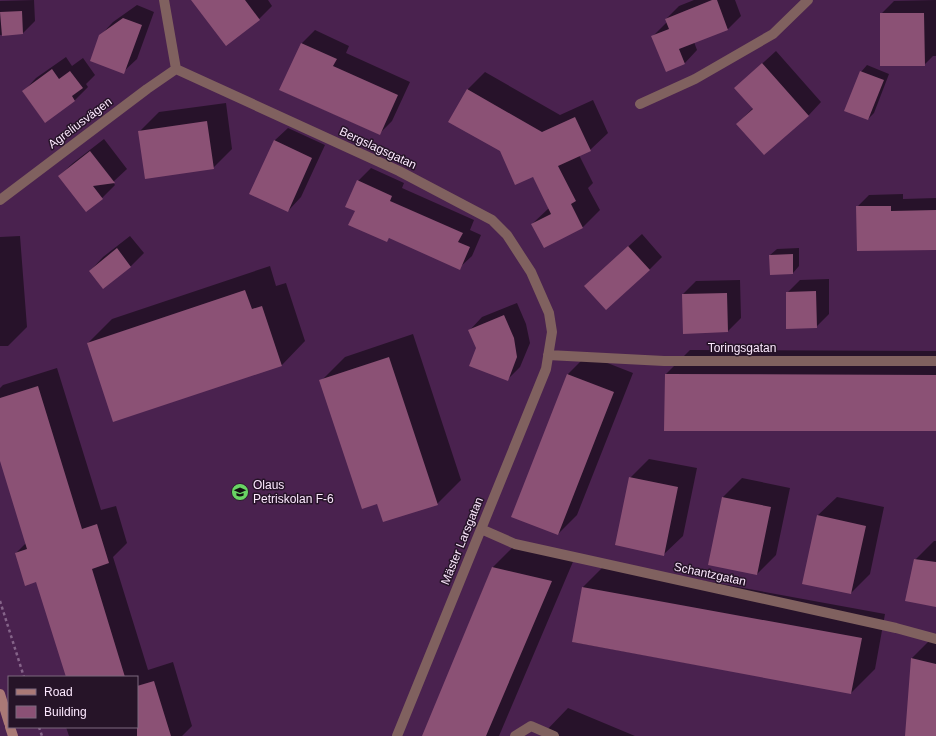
<svg xmlns="http://www.w3.org/2000/svg" width="936" height="736" font-family="Helvetica,sans-serif">
<style>
.shadow{fill:#0007}
.building{fill:#8b5175}
.lines{fill:none;stroke-linecap:round;stroke-linejoin:round}
.path{stroke:#856489;stroke-width:2.5;stroke-dasharray:3 3;stroke-linecap:butt}
.lane{stroke:#80615f;stroke-width:10}
.street{stroke:#80615f;stroke-width:10}
.secondary{stroke:#aa7976;stroke-width:10}
.labels{text-anchor:middle;stroke-width:3;stroke-linejoin:round;paint-order:stroke}
.street-label{font-size:12px;fill:#fce8fe;stroke:#261428}
.poi-label{font-size:12px;fill:#fce8fe;stroke:#261428;text-anchor:start}
</style>
<rect width="100%" height="100%" fill="#4a224f"/>
<path class="shadow" d="M 34,0 L 35,21 L 23,33 L 0,35 L 0,1 Z
M 197,0 L 268,0 L 272,6 L 259,19 Z
M 694,0 L 735,0 L 741,16 L 728,29 L 694,42 L 697,50 L 684,64 L 653,36 L 667,22 L 666,19 L 679,6 Z
M 936,0 L 936,56 L 933,56 L 924,65 L 881,14 L 894,1 Z
M 137,5 L 154,12 L 137,59 L 123,72 L 100,36 L 113,22 Z
M 315,30 L 349,46 L 346,53 L 410,82 L 392,121 L 379,134 L 280,90 L 302,43 Z
M 776,51 L 821,102 L 808,116 L 737,124 L 753,108 L 735,88 Z
M 66,57 L 72,66 L 83,58 L 95,75 L 86,84 L 88,87 L 75,100 L 45,122 L 23,92 L 36,78 Z
M 867,65 L 889,74 L 874,113 L 868,119 L 861,72 Z
M 485,72 L 560,115 L 593,100 L 608,133 L 590,150 L 579,155 L 593,183 L 588,188 L 600,210 L 582,228 L 532,224 L 549,208 L 533,176 L 500,150 L 450,121 L 468,89 Z
M 226,103 L 232,149 L 213,168 L 140,131 L 159,112 Z
M 288,128 L 325,145 L 301,197 L 288,211 L 274,141 Z
M 104,139 L 127,169 L 113,182 L 115,185 L 102,198 L 59,176 L 73,163 Z
M 371,168 L 404,183 L 402,188 L 474,220 L 470,230 L 481,235 L 472,256 L 459,268 L 390,237 L 387,241 L 356,211 L 358,181 Z
M 903,194 L 903,199 L 936,198 L 936,248 L 857,207 L 869,195 Z
M 642,234 L 662,257 L 649,270 L 585,286 Z
M 20,236 L 27,327 L 8,346 L 0,346 L 0,237 Z
M 130,236 L 144,253 L 131,266 L 103,288 L 90,271 L 103,257 Z
M 799,248 L 799,266 L 793,273 L 770,255 L 777,249 Z
M 270,266 L 276,286 L 286,283 L 305,341 L 281,366 L 88,343 L 112,319 Z
M 829,279 L 829,314 L 816,327 L 787,293 L 800,280 Z
M 740,280 L 741,318 L 728,331 L 683,294 L 696,281 Z
M 517,303 L 526,324 L 530,343 L 520,367 L 507,380 L 477,348 L 469,331 L 482,317 Z
M 413,334 L 461,480 L 437,504 L 378,503 L 321,381 L 345,357 Z
M 690,350 L 936,351 L 936,430 L 666,374 Z
M 587,355 L 633,373 L 577,515 L 558,534 L 512,516 L 568,374 Z
M 57,368 L 101,510 L 116,506 L 127,543 L 113,557 L 148,670 L 173,662 L 192,726 L 182,736 L 69,736 L 66,727 L 137,727 L 137,677 L 67,677 L 37,580 L 16,553 L 26,543 L 0,458 L 0,388 L 3,385 Z
M 649,459 L 697,468 L 683,536 L 663,555 L 630,478 Z
M 742,478 L 790,488 L 776,555 L 757,574 L 709,564 L 723,497 Z
M 837,497 L 884,507 L 870,574 L 851,593 L 817,516 Z
M 934,541 L 936,541 L 936,606 L 915,560 Z
M 517,543 L 575,557 L 499,736 L 423,736 L 492,568 Z
M 607,563 L 885,614 L 875,669 L 851,693 L 573,642 L 583,587 Z
M 936,634 L 936,736 L 906,736 L 912,658 Z
M 568,708 L 635,736 L 541,736 Z"/>
<path class="building" d="M 191,0 L 245,0 L 260,20 L 226,46 Z
M 712,0 L 717,0 L 728,30 L 679,49 L 685,64 L 666,72 L 651,36 L 669,29 L 665,19 Z
M 22,11 L 23,34 L 2,36 L 0,12 Z
M 880,13 L 924,13 L 925,66 L 880,66 Z
M 123,18 L 142,25 L 124,74 L 90,61 L 99,35 Z
M 301,43 L 337,59 L 333,66 L 398,95 L 380,135 L 279,90 Z
M 762,63 L 809,116 L 764,155 L 736,124 L 753,109 L 734,88 Z
M 52,69 L 59,79 L 70,71 L 83,88 L 72,96 L 75,101 L 45,123 L 22,91 Z
M 860,71 L 884,80 L 868,120 L 844,111 Z
M 467,89 L 542,132 L 575,117 L 591,151 L 558,166 L 576,201 L 571,204 L 583,228 L 544,248 L 531,224 L 551,214 L 533,177 L 515,185 L 500,151 L 448,122 Z
M 207,121 L 214,169 L 145,179 L 138,131 Z
M 274,140 L 312,158 L 288,212 L 249,194 Z
M 90,151 L 115,183 L 93,186 L 103,199 L 86,212 L 58,176 Z
M 357,180 L 392,196 L 390,201 L 463,233 L 458,242 L 470,247 L 460,270 L 389,238 L 387,242 L 348,225 L 355,211 L 345,207 Z
M 856,206 L 891,206 L 891,211 L 936,210 L 936,250 L 857,251 Z
M 628,246 L 650,270 L 606,310 L 584,286 Z
M 117,248 L 131,267 L 103,289 L 89,271 Z
M 793,254 L 793,274 L 770,275 L 769,255 Z
M 245,290 L 252,309 L 262,306 L 282,366 L 113,422 L 87,343 Z
M 816,291 L 817,328 L 786,329 L 786,292 Z
M 727,293 L 728,332 L 683,334 L 682,294 Z
M 504,315 L 514,338 L 517,357 L 508,381 L 469,366 L 476,348 L 468,330 Z
M 389,357 L 438,505 L 383,522 L 377,504 L 362,509 L 319,380 Z
M 567,374 L 614,392 L 558,535 L 511,517 Z
M 665,374 L 936,375 L 936,431 L 664,431 Z
M 38,386 L 82,529 L 97,524 L 109,563 L 92,569 L 125,677 L 66,677 L 36,582 L 25,586 L 15,553 L 27,549 L 0,461 L 0,398 Z
M 629,477 L 678,487 L 664,556 L 615,545 Z
M 722,497 L 771,507 L 757,575 L 708,565 Z
M 817,515 L 866,526 L 851,594 L 802,584 Z
M 914,559 L 936,562 L 936,607 L 905,601 Z
M 492,567 L 552,581 L 486,736 L 422,736 Z
M 582,587 L 862,638 L 851,694 L 572,642 Z
M 911,658 L 936,664 L 936,736 L 905,736 Z
M 154,681 L 171,736 L 137,736 L 137,686 Z"/>
<g class="lines">
<path class="path" d="M 0,601 L 24,677
M 39,727 L 42,736"/>
<path class="lane" d="M 640,104 L 695,79 L 773,34 L 808,0
M 515,736 L 531,726 L 554,736"/>
<path class="street" d="M 164,0 L 176,69 L 399,171 L 492,220 L 507,235 L 531,272 L 549,313 L 552,332 L 546,369 L 397,736
M 0,200 L 147,89 L 176,69
M 548,355 L 664,361 L 936,361
M 481,529 L 515,544 L 896,628 L 936,639"/>
<path class="secondary" d="M 0,694 L 9,723
M 10,727 L 13,736"/>
</g>
<defs>
<g id="school-disc" transform="scale(0.9)"><circle r="9.5" fill="#69d464" stroke="#261428"/><path d="M0-5L7-2L0 1L-7-2ZM-4 1L0 2.5L4 1V4Q0 6-4 4Z" fill="#111"/></g>
</defs>
<g fill-rule="evenodd">
<use href="#school-disc" x="240" y="492"/>
</g>
<g class="labels">
<g class="street-label">
<text transform="translate(80 123) rotate(-37)" y="4">Agreliusvägen</text>
<text transform="translate(378 148) rotate(25)" y="4">Bergslagsgatan</text>
<text x="742" y="352">Toringsgatan</text>
<text transform="translate(462 541) rotate(-68)" y="4">Mäster Larsgatan</text>
<text transform="translate(710 574) rotate(12)" y="4">Schantzgatan</text>
</g>
<g class="poi-label">
<text x="253" y="489">Olaus<tspan x="253" dy="14">Petriskolan F-6</tspan></text>
</g>
</g>
<rect x="8" y="676" width="130" height="52" fill="#261428" stroke="#7c697e"/>
<rect x="16" y="689" width="20" height="6" fill="#aa7976" stroke="#7c697e"/>
<text x="44" y="696" font-size="12" fill="#fce8fe">Road</text>
<rect x="16" y="706" width="20" height="12" fill="#8b5175" stroke="#7c697e"/>
<text x="44" y="716" font-size="12" fill="#fce8fe">Building</text>
</svg>
